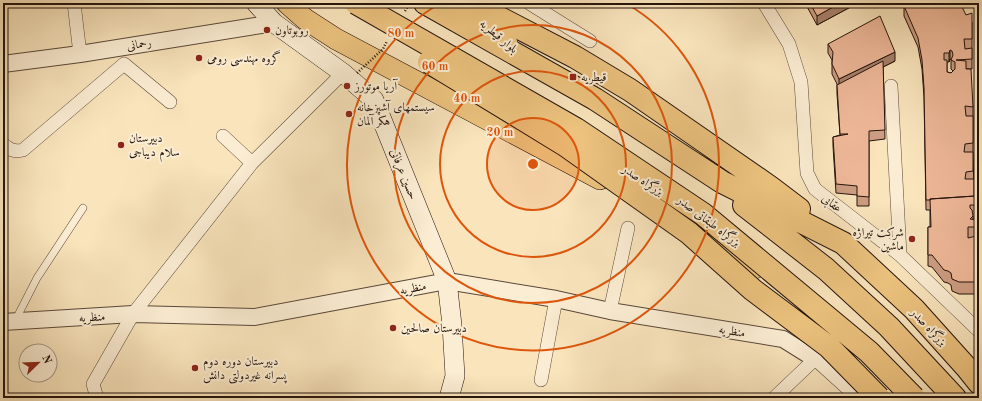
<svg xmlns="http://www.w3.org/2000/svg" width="982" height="401" font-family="'Old Standard TT',Amiri,serif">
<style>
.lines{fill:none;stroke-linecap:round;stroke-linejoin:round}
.service-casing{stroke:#5a4838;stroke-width:8}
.minor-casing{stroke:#5a4838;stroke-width:14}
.tertiary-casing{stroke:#5a4838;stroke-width:18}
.secondary-casing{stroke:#25140c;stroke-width:20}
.primary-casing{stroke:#25140c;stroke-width:22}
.trunk-casing{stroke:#25140c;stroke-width:24}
.service{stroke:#fbedd3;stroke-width:7}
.minor{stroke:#fbedd3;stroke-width:13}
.tertiary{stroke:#fbedd3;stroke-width:16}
.secondary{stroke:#fbedd3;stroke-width:19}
.primary{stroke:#ecc27e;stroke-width:21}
.trunk{stroke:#ecc27e;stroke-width:22}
.trunk-bridge-casing{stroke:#25140c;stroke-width:24;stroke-linecap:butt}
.path-bridge{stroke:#25140c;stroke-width:2.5;stroke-dasharray:1 2;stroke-linecap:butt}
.trunk-bridge{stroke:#ecc27e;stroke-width:22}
.wall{fill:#cc9d82;stroke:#25140c;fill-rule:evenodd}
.shaded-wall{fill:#a6806a;stroke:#25140c}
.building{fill:#edb797;stroke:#25140c;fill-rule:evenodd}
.ring{fill:none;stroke:#de560c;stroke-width:2}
.poi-dot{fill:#8f2418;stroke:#fbedd3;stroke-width:1.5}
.labels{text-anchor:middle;stroke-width:4;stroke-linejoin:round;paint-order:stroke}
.poi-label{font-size:12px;fill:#25140c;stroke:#fbedd3;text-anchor:start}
.street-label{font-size:12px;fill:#25140c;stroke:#fbedd3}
.centre{fill:#de560c;stroke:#fbedd3;stroke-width:2}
.ring-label{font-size:12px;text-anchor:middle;font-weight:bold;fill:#de560c;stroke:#fbedd3;stroke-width:4;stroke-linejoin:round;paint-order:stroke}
</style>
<rect width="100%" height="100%" fill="#f9e4bc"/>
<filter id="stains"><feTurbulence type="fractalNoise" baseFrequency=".005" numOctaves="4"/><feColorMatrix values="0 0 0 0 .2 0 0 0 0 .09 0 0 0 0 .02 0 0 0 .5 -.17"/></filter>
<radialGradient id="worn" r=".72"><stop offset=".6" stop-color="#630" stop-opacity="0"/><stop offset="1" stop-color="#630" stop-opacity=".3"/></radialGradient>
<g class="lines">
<g class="service-casing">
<path id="service" d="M 15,321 L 37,278 L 83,208"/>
</g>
<g class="minor-casing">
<path id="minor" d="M 74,3 L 80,54
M 529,3 L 590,41
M 764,3 L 789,44 L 801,82 L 807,173 L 815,189 L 900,255 L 979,331
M 891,86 L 900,255
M 223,136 L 252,163
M 3,144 C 10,150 14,152 23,150 L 124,64 L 170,102
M 610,311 L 628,228
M 541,380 L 556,299
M 97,398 L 93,384 L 133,314 L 252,163 L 343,73
M 774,398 L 815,359 L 858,398"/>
</g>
<g class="tertiary-casing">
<path id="tertiary" d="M 3,64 L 80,54 L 274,23
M 3,322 L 133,314 L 255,317 L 447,281 L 556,299 L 610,311 L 783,339 L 815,359"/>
</g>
<g class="secondary-casing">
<path id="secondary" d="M 256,3 L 274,23 L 343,73 L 374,100 L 447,281 L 452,325 L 455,376 L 449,398"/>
</g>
<g class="primary-casing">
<path id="primary" d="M 287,3 L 305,19 L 336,39 L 600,179
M 464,3 L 479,19 L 507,43
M 687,225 L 709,237 L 755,268"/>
</g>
<g class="trunk-casing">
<path id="trunk" d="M 425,3 L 595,99 L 722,182 L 843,243 L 914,309 L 967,368 L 979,383
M 469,3 L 496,16 L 575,57 L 630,90 L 770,187 L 799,209
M 744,205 L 826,269 L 889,327 L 955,398"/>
</g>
<use href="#service" class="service"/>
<use href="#minor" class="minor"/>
<use href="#tertiary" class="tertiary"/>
<use href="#secondary" class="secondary"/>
<use href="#primary" class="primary"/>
<use href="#trunk" class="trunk"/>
<g class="trunk-bridge-casing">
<path id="trunk-bridge" d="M 356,3 L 576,129 L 703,214 L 869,352 L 914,398
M 429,62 L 565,145 L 689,233 L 753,290 L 829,347 L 879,398"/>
</g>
<path class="path-bridge" d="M 405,11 L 410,3
M 357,73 L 383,49 L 387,41"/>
<use href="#trunk-bridge" class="trunk-bridge"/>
</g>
<path class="wall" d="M 805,3 L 858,3 L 817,25 Z
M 904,6 L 966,15 L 972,22 L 972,69 L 966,69 L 973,107 L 973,152 L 974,196 L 978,211 L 976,217 L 973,217 L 973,219 L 977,220 L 977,239 L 976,239 L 975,294 L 959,294 L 952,291 L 951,285 L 948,283 L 944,282 L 932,267 L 928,266 L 928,227 L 930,227 L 930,210 L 926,210 L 924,97 L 922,69 L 918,47 L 904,16 ZM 950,59 L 951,60 L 951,69 L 953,71 L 951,73 L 947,72 L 947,62 L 949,62 Z
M 828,44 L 895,61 L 883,67 L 885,139 L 869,141 L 869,206 L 857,206 L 857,195 L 836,193 L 833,146 L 833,137 L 840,135 L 837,94 L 837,84 L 832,74 L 832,60 L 828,53 Z"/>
<path class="shaded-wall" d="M 840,3 L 858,3 L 817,25 L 817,16 Z
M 950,50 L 950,59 L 949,62 L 949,53 Z
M 895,52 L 895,61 L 839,89 L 839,79 Z
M 978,199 L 978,211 L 976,217 L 976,205 Z"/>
<path class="building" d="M 810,3 L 840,3 L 817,16 Z
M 911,3 L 960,3 L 966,15 L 972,13 L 972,39 L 964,39 L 965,49 L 972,48 L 972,59 L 956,60 L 966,61 L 966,69 L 971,69 L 973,107 L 965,106 L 966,116 L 973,116 L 973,143 L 965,144 L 964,152 L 973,152 L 973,171 L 966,172 L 965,179 L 974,179 L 974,196 L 930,199 L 930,200 L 926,200 L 924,88 L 922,60 L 918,38 L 904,6 ZM 950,50 L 952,51 L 953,55 L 951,60 L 955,62 L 955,69 L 951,73 L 947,72 L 947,60 L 944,60 L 944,53 L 949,53 Z
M 880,16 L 895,52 L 839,79 L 832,64 L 833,52 L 828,44 Z
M 883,61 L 885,130 L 869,131 L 869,197 L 857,196 L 857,186 L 836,184 L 833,137 L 848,134 L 840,134 L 837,85 Z
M 976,196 L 978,199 L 976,205 L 970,205 L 970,208 L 972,210 L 973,216 L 970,219 L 977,220 L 977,227 L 968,227 L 968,238 L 976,236 L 975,282 L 959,282 L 952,279 L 951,273 L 948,271 L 944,270 L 932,255 L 928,255 L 928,227 L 931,227 L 930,199 Z"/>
<circle cx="533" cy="164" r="46" fill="#de560c" fill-opacity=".12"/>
<g class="ring">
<circle cx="533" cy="164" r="46"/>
<circle cx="533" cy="164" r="93"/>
<circle cx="533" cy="164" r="139"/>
<path d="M627 4A186 186 0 1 1 439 4"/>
</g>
<g class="poi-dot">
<circle cx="267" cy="30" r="4"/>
<circle cx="199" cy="58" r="4"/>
<rect x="569" y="73" width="8" height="8" rx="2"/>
<circle cx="347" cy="86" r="4"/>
<circle cx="349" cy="114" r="4"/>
<circle cx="121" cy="145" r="4"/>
<circle cx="912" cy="239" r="4"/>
<circle cx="393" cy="328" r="4"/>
<circle cx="195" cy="368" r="4"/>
</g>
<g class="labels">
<g class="poi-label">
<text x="275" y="34">روبوتاون</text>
<text x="207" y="62">گروه مهندسی رومی</text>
<text x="581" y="81">قیطریه</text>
<text x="355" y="90">آریا موتورز</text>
<text x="357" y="111">سیستمهای آشپزخانه<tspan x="357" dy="14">هکر آلمان</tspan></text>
<text x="129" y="142">دبیرستان<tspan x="129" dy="14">سلام دیباجی</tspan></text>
<text x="904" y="236" text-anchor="end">شرکت تیراژه<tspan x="904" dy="14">ماشین</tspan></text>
<text x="401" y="332">دبیرستان صالحین</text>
<text x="203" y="365">دبیرستان دوره دوم<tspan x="203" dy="14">پسرانه غیردولتی دانش</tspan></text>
</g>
<g class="street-label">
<text transform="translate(499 36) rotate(40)" y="4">بلوار قیطریه</text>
<text transform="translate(139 44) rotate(-9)" y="4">رحمانی</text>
<text transform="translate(404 174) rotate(68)" y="4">حسین عرفاتی</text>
<text transform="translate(643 180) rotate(33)" y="4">بزرگراه صدر</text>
<text transform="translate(832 203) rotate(38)" y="4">عقابی</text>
<text transform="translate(709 221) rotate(37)" y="4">بزرگراه طبقاتی صدر</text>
<text transform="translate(413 288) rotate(-11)" y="4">منظریه</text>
<text transform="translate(92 317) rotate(-3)" y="4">منظریه</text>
<text transform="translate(929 327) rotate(47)" y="4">بزرگراه صدر</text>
<text transform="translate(732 331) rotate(9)" y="4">منظریه</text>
</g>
</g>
<circle cx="533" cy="164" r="6" class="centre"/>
<g class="ring-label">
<text x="401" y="37">80 m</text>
<text x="435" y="70">60 m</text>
<text x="467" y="102">40 m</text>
<text x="500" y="136">20 m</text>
</g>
<rect width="982" height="401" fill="none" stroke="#f9e4bc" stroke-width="16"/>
<rect x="4" y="4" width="974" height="393" fill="none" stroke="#25140c" stroke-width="2"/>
<rect x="8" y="8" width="966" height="385" fill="none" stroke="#25140c"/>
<g transform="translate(38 363) rotate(67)"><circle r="19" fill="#fbedd3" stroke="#a59683"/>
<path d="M0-3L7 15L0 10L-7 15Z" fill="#8f2418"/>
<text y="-6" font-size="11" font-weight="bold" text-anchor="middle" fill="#25140c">N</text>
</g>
<rect width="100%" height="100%" filter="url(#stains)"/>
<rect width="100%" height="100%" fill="url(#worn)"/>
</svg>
